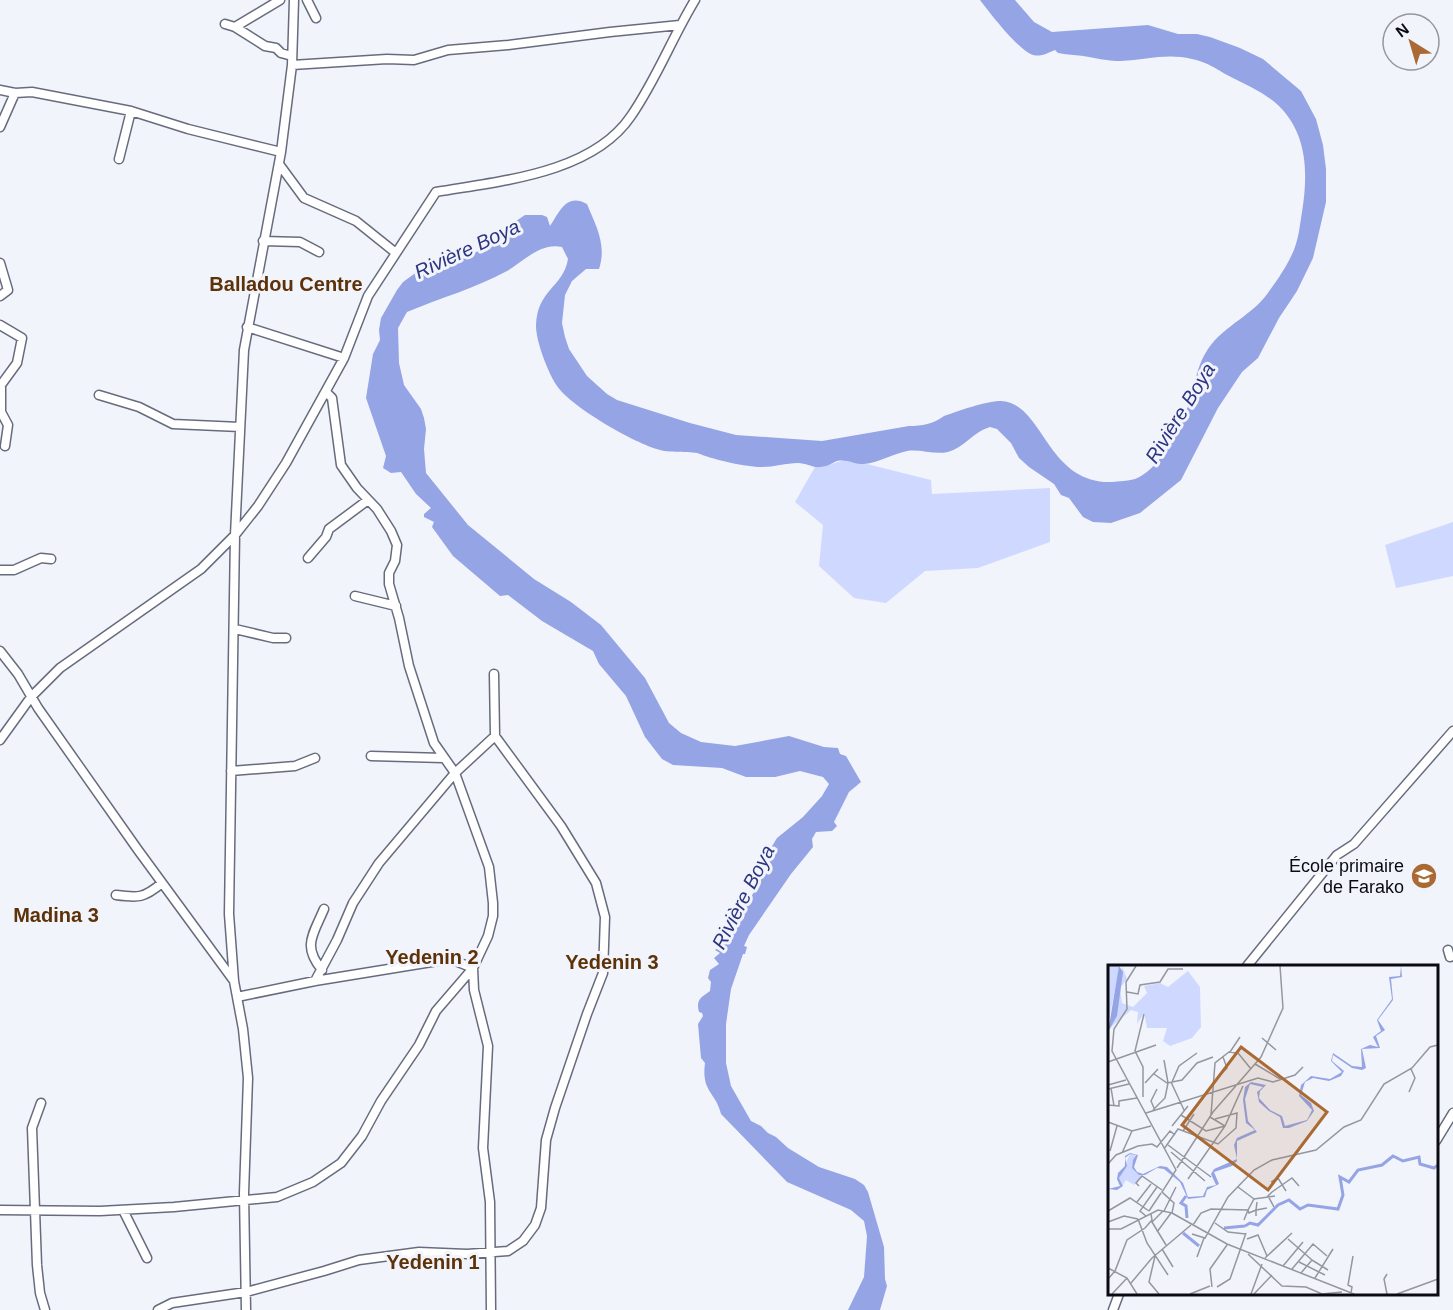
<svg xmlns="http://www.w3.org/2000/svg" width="1453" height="1310" font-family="Helvetica,sans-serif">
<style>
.green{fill:#cfd9ff}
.water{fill:#95a4e5}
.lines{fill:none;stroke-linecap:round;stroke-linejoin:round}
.minor-casing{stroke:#676c7d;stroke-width:11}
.minor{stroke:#fff;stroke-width:8}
.labels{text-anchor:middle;stroke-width:6;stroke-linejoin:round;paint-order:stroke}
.poi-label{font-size:18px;fill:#0a0b12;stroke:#f2f4fc;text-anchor:end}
.water-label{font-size:20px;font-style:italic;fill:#2d3580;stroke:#f2f4fc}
.neighbourhood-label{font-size:20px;font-weight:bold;fill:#5d3208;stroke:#f2f4fc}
.inset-river{fill:none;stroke:#95a4e5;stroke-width:3}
.inset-road{fill:none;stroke:#95979e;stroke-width:1.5}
.view{fill:#aa6a33;fill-opacity:0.15;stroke:#aa6a33;stroke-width:3}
.inset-edge{fill:none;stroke:#0a0b12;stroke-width:3}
</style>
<rect width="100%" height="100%" fill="#f2f4fc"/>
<path class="green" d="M 845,460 C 853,461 859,465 867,464 L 931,480 L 932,494 L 1050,488 L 1050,542 L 978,568 L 925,571 L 886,603 L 854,598 L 819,566 L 823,525 L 795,502 L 815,467 L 821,467 Z
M 1453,522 L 1453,576 L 1396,588 L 1385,545 Z"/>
<path class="water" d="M 980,0 L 1015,0 L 1034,22 L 1052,32 L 1148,25 L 1178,34 L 1197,34 L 1210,37 L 1240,48 L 1263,59 L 1301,91 L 1316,119 L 1323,145 L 1326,169 L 1326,202 L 1313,258 L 1297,291 L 1279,318 L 1258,358 L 1242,372 L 1218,408 L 1181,480 L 1140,513 L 1111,523 L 1093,522 L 1083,517 L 1069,498 L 1061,495 L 1054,484 L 1029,467 L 1019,458 L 1011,443 L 997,429 L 990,427 C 973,432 965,447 948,452 C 934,455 921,449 907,451 C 892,454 878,463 864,464 C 855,465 848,459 837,461 C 832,463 827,467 820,467 C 813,468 806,463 798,463 C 786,463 774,467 762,467 C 746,467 715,460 700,454 C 694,451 670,453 660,450 C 636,444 571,407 557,386 C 548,373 536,341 536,326 C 537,289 563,288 568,259 L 562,247 C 541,242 524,261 507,271 C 476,288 440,298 407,312 L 398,328 L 399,363 L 404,385 L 421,409 L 424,418 L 426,429 L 424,449 L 426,473 L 468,525 L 534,579 L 571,602 L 601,625 L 645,678 L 669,723 L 681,733 L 701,742 L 735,746 L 789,736 L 824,747 L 838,748 L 840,754 L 846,756 L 861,782 L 849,792 L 834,822 L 837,826 L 832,831 L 816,832 L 812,839 L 813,847 L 791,874 L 749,935 L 744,946 L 747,947 L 745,954 L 743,954 L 731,989 L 726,1024 L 726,1063 L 731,1086 L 751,1121 L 761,1126 L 768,1133 L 776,1137 L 788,1148 L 819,1167 L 855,1179 L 864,1185 L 868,1192 L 884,1247 L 885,1279 L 887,1286 L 880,1310 L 848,1310 L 864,1277 L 867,1236 L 864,1221 L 851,1210 L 787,1182 L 721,1114 C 716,1092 701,1092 705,1063 L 701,1058 L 698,1024 L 703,1016 L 702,1013 L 699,1012 C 696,1000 700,998 710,991 L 711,982 L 708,978 L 710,970 L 719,964 L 714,958 L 720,953 L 715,950 L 716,949 L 720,950 L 724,946 L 722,942 L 727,937 L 726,935 L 730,927 L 728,923 L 732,915 L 736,918 L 741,915 L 755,890 L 754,886 L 760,876 L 758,869 L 777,838 L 803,817 L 822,796 L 829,784 L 823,777 L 800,771 L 775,777 L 746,777 L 722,768 L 673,765 L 662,759 L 645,737 L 626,696 L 599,664 L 593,651 L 542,621 L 508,595 L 500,596 L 453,556 L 432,527 L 434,522 L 424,517 L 424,514 L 431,508 L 416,494 L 401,472 L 391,473 L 383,468 L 386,456 L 366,398 L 373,354 L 380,340 L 379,330 L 381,318 L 397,290 L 403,282 L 421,269 L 447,260 L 469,256 L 478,251 L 496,239 L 510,225 L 525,215 L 542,215 L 547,217 L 550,226 C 559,213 566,192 587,204 C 596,226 607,245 599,269 L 586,269 L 572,281 L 565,295 L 562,323 L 565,337 L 569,349 L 587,376 L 607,394 L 617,400 L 690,423 L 736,435 L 822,441 L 909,426 C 922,426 933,424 944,416 C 959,411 985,401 1001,401 C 1044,403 1046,484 1112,482 C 1119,481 1128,481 1135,479 C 1157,471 1175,437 1184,417 C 1194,394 1194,370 1208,349 C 1224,325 1254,315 1270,290 C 1279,278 1290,261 1295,247 C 1299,236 1300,224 1302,212 C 1308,174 1308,135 1279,106 C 1264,92 1246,85 1229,76 C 1216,69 1207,62 1192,59 C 1166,53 1146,60 1121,61 C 1109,61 1100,59 1089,57 C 1079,55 1068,55 1058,53 L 1055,50 C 1047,53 1042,57 1033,55 C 1018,50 990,13 980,0 Z"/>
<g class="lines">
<g class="minor-casing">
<path id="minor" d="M 307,0 L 316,18
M 225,24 L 235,27 L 265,46 L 276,48 L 281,53 L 292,56
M 235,27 L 280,0
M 292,65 L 387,59 L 414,60 L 448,50 L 508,45 L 610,32 L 680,25
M 0,90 L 15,93 L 32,92 L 131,111 L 188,129 L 281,152
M 0,127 L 15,93
M 119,159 L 131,111
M 279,164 L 304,198 L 356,221 L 396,253
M 263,241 L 300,242 L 319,252
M 0,263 L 8,290 L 0,296
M 0,325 L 22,338 L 17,363 L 1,385 L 1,412 L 8,425 L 5,446
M 247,327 L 344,358
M 99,395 L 139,407 L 173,424 L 240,427
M 308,558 L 326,537 L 329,529 L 368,500
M 0,570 L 14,570 L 41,558 L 51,559
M 355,596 L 396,606
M 235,629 L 273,638 L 286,638
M 0,651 L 18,674 L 38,708 L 138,850 L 234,981
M 494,674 L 495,736
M 0,740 L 31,697 L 60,668 L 201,569 L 235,535 L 258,506 L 286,463 L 344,358 L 368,296 L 436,192 C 499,181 592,174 631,116 C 656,80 672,38 695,0
M 371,756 L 443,758
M 231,771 L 295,766 L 315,758
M 116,895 C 139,898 144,898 162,883
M 1448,950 L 1450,957
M 1247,966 L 1337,855 L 1354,844 L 1453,731
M 322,970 C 302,946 313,935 324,909
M 237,997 L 315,981 L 450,959 L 473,968 L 474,990 L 488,1046 L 483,1148 L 490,1202 L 491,1310
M 41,1103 L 32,1128 L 37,1265 L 40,1293 L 45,1310
M 1436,1141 L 1453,1113
M 0,1210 L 100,1211 L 174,1207 L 277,1197 L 313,1182 L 341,1163 L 362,1136 L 381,1101 L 419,1045 L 436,1011 L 473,968 L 488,936 L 493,916 L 493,903 L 489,867 L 455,773 L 434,743 L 409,666 L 399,618 L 389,584 L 389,573 L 395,561 L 397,545 L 391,531 L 377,509 L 357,488 L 341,465 L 332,398 L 326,392
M 123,1210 L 147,1258
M 158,1310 L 172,1303 L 246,1292 L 324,1271 L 359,1260 L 419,1252 L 467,1254 L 508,1251 L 523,1241 L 535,1225 L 541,1208 L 546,1140 L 555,1108 L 587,1014 L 603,973 L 605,917 L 596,883 L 561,826 L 495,736 L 455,773 L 379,863 L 353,903 L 337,940 L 315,981
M 246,1310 L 244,1193 L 248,1078 L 243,1029 L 234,981 L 229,914 L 235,535 L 244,350 L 281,152 L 292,65 L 294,0
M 1113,1310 L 1119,1294"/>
</g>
<use href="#minor" class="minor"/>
</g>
<defs>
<g id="school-disc" transform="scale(1.35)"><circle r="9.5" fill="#aa6a33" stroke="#f2f4fc"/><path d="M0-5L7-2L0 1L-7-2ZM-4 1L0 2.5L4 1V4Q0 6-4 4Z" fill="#fff"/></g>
</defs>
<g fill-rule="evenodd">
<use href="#school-disc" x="1424" y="876"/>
</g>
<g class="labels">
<g class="poi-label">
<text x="1404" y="872">École primaire<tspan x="1404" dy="21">de Farako</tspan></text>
</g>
<g class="water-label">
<text transform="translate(467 249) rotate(-25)" y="7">Rivière Boya</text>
<text transform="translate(1180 413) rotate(-58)" y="7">Rivière Boya</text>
<text transform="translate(743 897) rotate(-63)" y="7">Rivière Boya</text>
</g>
<g class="neighbourhood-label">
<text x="286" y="291">Balladou Centre</text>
<text x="56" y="922">Madina 3</text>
<text x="432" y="964">Yedenin 2</text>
<text x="612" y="969">Yedenin 3</text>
<text x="433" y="1269">Yedenin 1</text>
</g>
</g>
<g transform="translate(1108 965)">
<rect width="330" height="330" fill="#f2f4fc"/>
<path d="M 0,1 L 11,1 L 11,5 L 0,59 ZM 14,1 L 19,14 L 12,23 L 14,38 L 25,42 L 39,28 L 36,21 L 52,18 L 60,22 L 80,6 L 92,22 L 93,62 L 84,73 L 62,81 L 55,76 L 59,63 L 39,63 L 36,48 L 29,59 L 30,47 L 23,45 L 2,63 L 9,51 ZM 22,189 L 27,190 L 24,202 L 34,211 L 26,220 L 18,215 L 15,220 L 11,213 Z" fill="#cfd9ff"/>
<path d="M 11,1 L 15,7 L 9,51 L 0,67 ZM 293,1 L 294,12 L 283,14 L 285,35 L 270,55 L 277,65 L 268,71 L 272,83 L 254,84 L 258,103 L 254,105 L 244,103 L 225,90 L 224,96 L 236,106 L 233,111 L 221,116 L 205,113 L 197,117 L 193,130 L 203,138 L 206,146 L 199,156 L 181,163 L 175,163 L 172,152 L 161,146 L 151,137 L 149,127 L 155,122 L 142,119 L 137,134 L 140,156 L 149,167 L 129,176 L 129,196 L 124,201 L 106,207 L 111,219 L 99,225 L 97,232 L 80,234 L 72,217 L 56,204 L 49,203 L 37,210 L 31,210 L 24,203 L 25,195 L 28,190 L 22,189 L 17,193 L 19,201 L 11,213 L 15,221 L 9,225 L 0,224 L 12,221 L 9,214 L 10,208 L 17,201 L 17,191 L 22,188 L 30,190 L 26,202 L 29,207 L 35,209 L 52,201 L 59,202 L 75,218 L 80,232 L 95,231 L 99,222 L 108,220 L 103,209 L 106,204 L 129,194 L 126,180 L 129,173 L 147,165 L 138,158 L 135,135 L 137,122 L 143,117 L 158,120 L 152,126 L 151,133 L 162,145 L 174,151 L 177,161 L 199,155 L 204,145 L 191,131 L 193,120 L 203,111 L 222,114 L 234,107 L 223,96 L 225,88 L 244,101 L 254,102 L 253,84 L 262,80 L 270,82 L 265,72 L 273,66 L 269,55 L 284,34 L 281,12 L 292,11 Z" fill="#95a4e5"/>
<path class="inset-river" d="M 78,231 L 73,238 L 78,241 L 79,253M 137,261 L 142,258 L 150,260 L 170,240 L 181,235 L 192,244 L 200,240 L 230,244 L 235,230 L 232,212 L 241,217 L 250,205 L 274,200 L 285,191 L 295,196 L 311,192 L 312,199 L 326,203 L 330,200M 116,263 L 137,261M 75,268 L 91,281"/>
<path class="inset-road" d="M 28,1 L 18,17 L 19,44 L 6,64 L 4,86 L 68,205 L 54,227 L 66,238 L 64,248 L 119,279 L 246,329M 19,27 L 30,29 L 32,20 L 52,17 L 60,4 L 75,4M 154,73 L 168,85M 122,87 L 132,72M 130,88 L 143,104M 56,95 L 60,118M 0,97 L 48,80M 147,99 L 172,114M 46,109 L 59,118 L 74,115 L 89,98 L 105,92M 113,109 L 119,103 L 115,92M 63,117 L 76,145M 64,117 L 71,101 L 89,88M 37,118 L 50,104M 0,120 L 18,115M 3,123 L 6,141M 0,124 L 21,119M 301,127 L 307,113 L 303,104M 0,130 L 0,140 L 11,141 L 11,136 L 29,133M 35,132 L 35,102 L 27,86 L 36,49M 46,143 L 43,136 L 49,124M 45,145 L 57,133 L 60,118M 38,148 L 150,113 L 165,117 L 187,110 L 195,102M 73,150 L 98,166 L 117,161 L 135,121M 103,150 L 107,98 L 121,87 L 129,88M 0,157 L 24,166 L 43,161M 64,161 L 80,141M 75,166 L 86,149M 60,180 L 103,212M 56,184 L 70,164 L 110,179 L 128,163 L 129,148 L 107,154M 2,186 L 9,161M 63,187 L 97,216M 14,188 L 24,166M 0,199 L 8,190 L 30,181 L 44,179 L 49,182 L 62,166 L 67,170M 69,203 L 105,147 L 153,92 L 175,43 L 172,1M 80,214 L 117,161 L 102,152M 163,217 L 170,213 L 178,226M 31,221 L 28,218 L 34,211 L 54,225M 130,222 L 146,234M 29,237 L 43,219M 149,237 L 148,245 L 159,243M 166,242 L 160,231 L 164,227 L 184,213 L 191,221M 0,246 L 22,233 L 41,246M 41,246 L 53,228M 55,246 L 44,257 L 58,280M 56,246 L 68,222M 38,251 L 32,246 L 49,222M 148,251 L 148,245 L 141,248 L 140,245 L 146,234 L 167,231M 30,254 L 39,278 L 60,310M 0,257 L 16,251 L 30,254M 107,258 L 120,267 L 138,269M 85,260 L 93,248 L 103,244 L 140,245 L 136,255M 0,264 L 13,264 L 50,245 L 64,248M 49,267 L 63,248M 84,269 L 97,273 L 120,232 L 146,205 L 164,195 L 208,185 L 236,162 L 253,155 L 276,119 L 304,103 L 322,82 L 330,80M 139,274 L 150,270 L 159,291M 180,274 L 204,295M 54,284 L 65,302M 140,289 L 174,321 L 198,322 L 214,329 L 234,327M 47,291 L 41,317 L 51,329M 89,292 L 96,273M 157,293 L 184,268M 191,297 L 217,310M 175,301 L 195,277M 0,303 L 19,313 L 29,329M 184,304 L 205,279 L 219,291M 193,308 L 204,295 L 220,305M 279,309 L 276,314 L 279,329M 207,313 L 225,284M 0,314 L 7,306 L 19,275 L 37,263 L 44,255 L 43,249M 23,318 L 44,293 L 83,260M 104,322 L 102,304 L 119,280M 109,322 L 122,314 L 138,268M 243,328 L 244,322 L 240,320 L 245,291M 4,329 L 19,313M 82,329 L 102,321M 143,329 L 154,299M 146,329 L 164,310M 289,329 L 330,314"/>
<path class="view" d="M 133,82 L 219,147 L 160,225 L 74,160 Z"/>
<rect width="330" height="330" class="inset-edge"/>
</g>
<g transform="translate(1411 42) rotate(323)"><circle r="28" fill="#f2f4fc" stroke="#95979e" stroke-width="1.5"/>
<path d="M0-4.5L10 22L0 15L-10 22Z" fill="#aa6a33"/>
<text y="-9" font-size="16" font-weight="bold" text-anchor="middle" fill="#0a0b12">N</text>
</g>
</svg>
